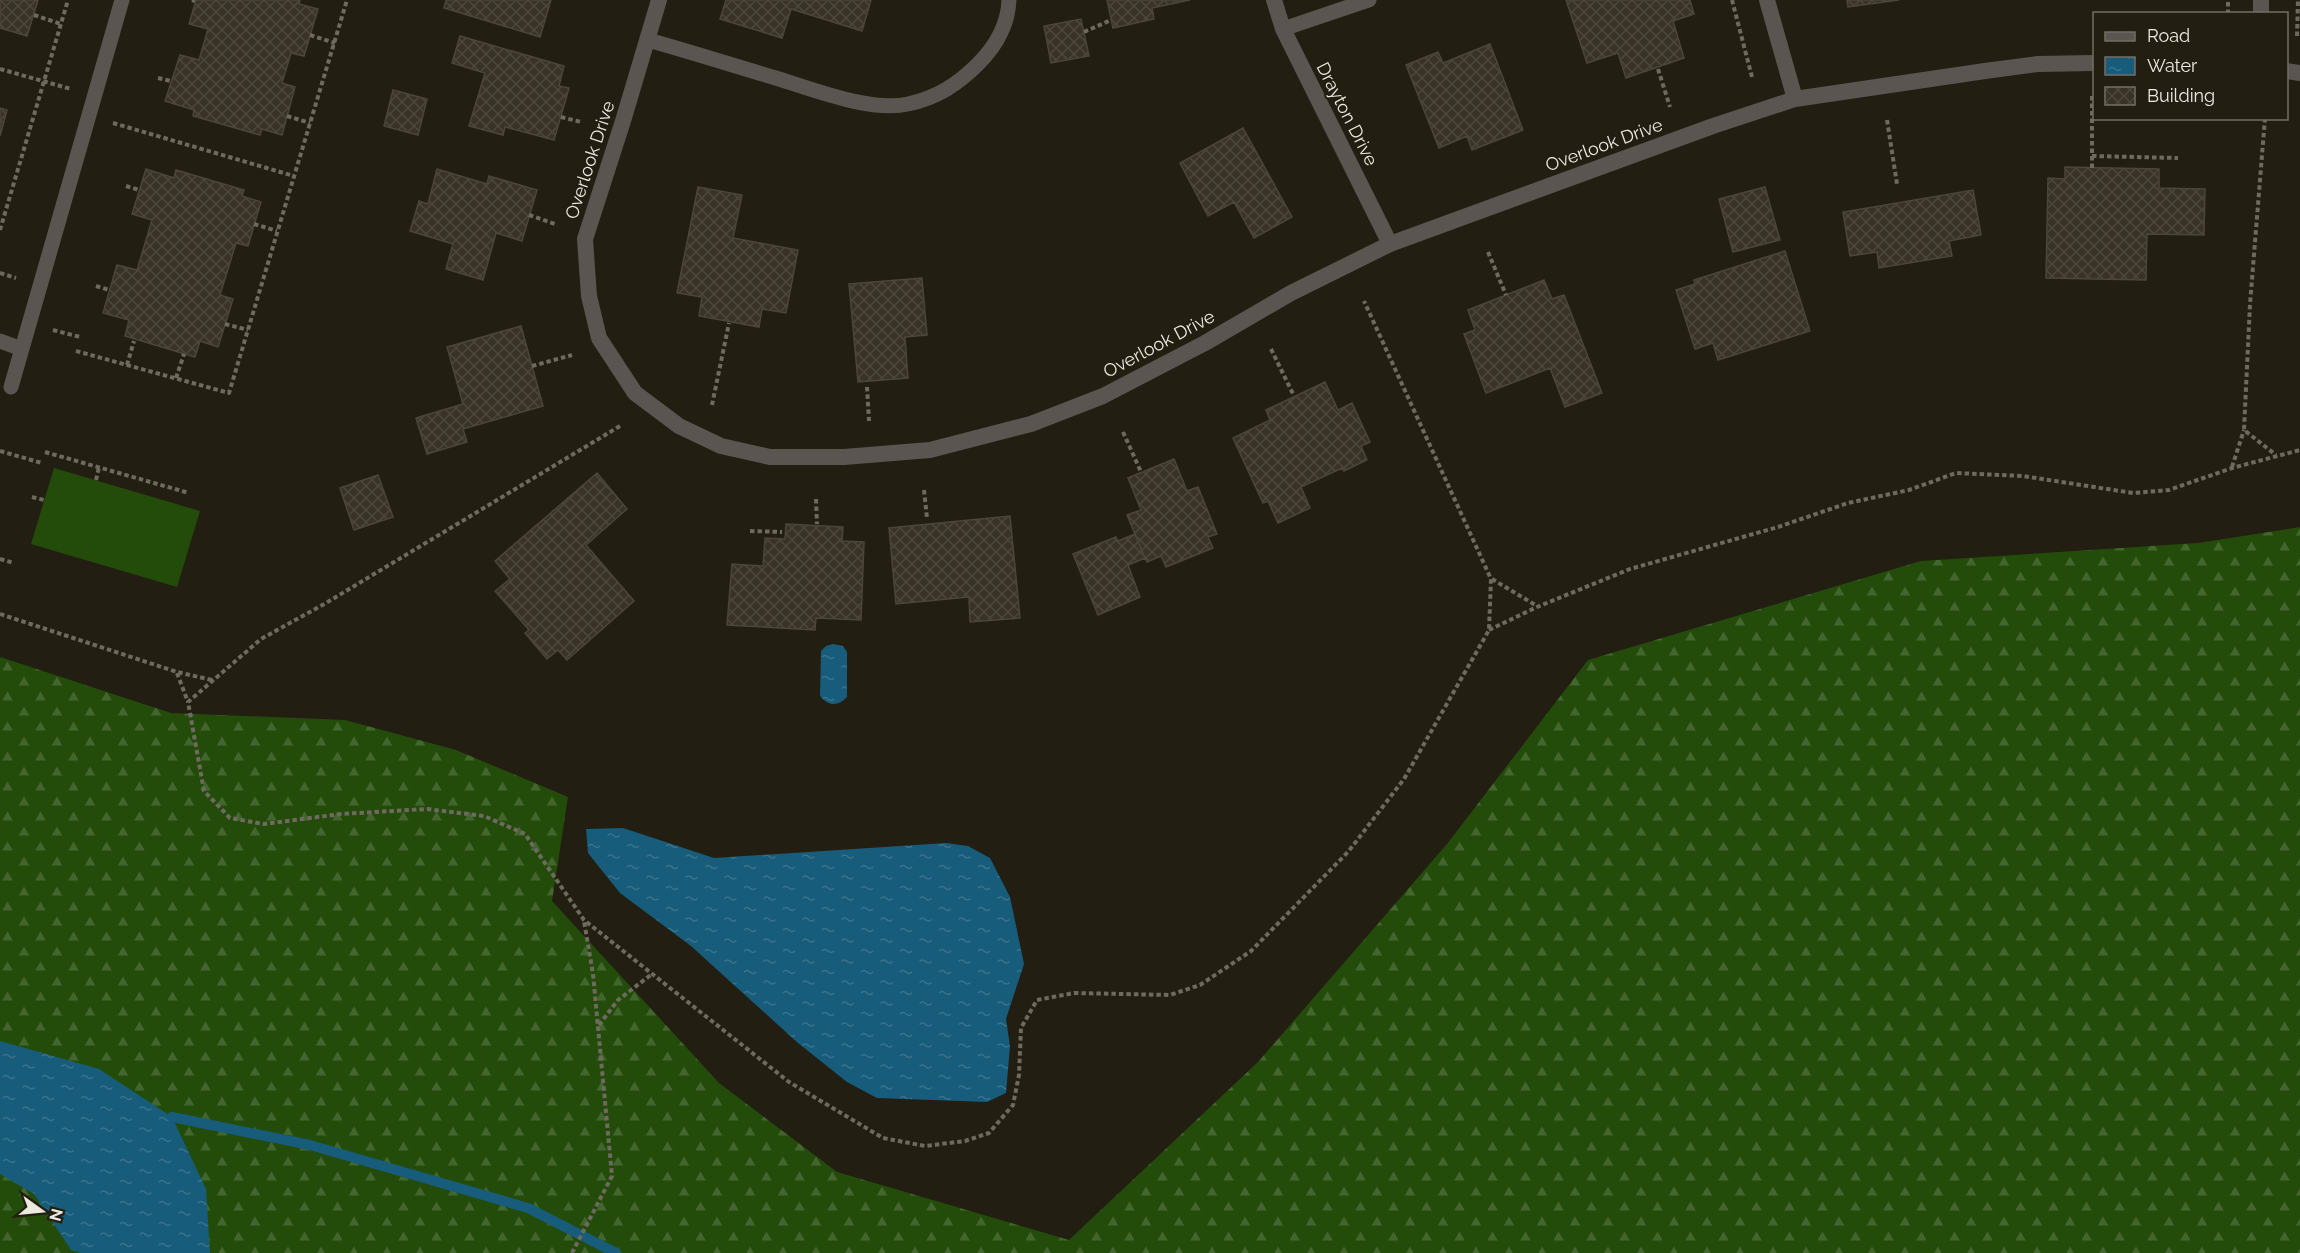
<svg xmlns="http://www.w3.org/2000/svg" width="2300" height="1253" font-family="Raleway,sans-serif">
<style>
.grass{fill:#234c0b}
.forest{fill:url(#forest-firs)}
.water{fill:url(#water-ripples)}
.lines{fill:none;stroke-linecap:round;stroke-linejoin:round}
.stream{stroke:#175c7b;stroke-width:10}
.building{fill:url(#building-cross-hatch);stroke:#4b4638;stroke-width:1.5}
.path{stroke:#6e6a5f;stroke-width:4;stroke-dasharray:4.5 3;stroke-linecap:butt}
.service{stroke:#5a5550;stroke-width:15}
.minor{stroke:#5a5550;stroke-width:16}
.labels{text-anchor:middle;stroke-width:4.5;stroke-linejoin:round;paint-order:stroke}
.street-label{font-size:18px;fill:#ece9e1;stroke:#221e11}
</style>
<defs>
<pattern id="forest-firs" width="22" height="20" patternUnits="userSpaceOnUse" patternTransform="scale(1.5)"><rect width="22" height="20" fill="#234c0b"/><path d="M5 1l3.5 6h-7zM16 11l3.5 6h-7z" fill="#43662e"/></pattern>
<pattern id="water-ripples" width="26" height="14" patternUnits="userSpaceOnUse" patternTransform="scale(1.5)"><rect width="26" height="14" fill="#175c7b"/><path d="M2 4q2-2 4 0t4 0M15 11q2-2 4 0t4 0" fill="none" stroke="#39738d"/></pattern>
<pattern id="building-cross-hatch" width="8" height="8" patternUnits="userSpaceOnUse" patternTransform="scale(1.5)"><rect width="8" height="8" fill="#383326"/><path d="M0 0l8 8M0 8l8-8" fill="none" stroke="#4b473b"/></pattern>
</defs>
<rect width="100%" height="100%" fill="#221e11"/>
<path class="grass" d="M 54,468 L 200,511 L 177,587 L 31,544 Z"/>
<path class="forest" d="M 2300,527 L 2300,1253 L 0,1253 L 0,657 L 171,713 L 345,720 L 456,750 L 568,797 L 552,901 L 719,1083 L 837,1172 L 1069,1240 L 1258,1062 L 1447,844 L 1588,660 L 1921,561 L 2198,543 Z"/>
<path class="water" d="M 833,644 L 843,646 L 847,652 L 847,697 C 838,707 828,706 820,696 L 821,651 L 826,646 Z
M 623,828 L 714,858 L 946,843 L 968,846 L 990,858 L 1010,897 L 1024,964 L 1006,1019 L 1010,1046 L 1006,1093 L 987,1102 L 877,1098 L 847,1082 L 798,1043 L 691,946 L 620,893 L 588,853 L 586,829 Z
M 0,1041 L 99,1069 L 172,1117 L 206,1189 L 210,1253 L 81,1253 L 71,1250 L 34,1194 L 0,1174 Z"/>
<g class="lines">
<path class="stream" d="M 172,1117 L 310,1145 L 528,1208 L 616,1253"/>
</g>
<path class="building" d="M 0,0 L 38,0 L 27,36 L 0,28 Z
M 196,0 L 300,0 L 299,4 L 318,9 L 304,56 L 291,53 L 282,83 L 295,87 L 282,135 L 262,129 L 260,135 L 193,116 L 194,110 L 165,101 L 180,55 L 199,60 L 208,29 L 189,24 Z
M 446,0 L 551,0 L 540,37 L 444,8 Z
M 726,0 L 871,0 L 862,31 L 791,9 L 782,38 L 720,19 Z
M 1107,0 L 1190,0 L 1152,8 L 1154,19 L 1113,28 Z
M 1566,0 L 1690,0 L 1694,14 L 1673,21 L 1684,58 L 1626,78 L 1618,53 L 1587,63 Z
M 1847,0 L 1899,0 L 1848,7 Z
M 1081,19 L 1089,56 L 1051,63 L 1044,26 Z
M 460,36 L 564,66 L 559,86 L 569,88 L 554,140 L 505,127 L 503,135 L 469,126 L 485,73 L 452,63 Z
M 1490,44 L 1523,130 L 1472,150 L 1467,136 L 1439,148 L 1406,65 L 1438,52 L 1443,63 Z
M 393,90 L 427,99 L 418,135 L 384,126 Z
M 0,108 L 7,110 L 0,136 Z
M 1243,128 L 1292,217 L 1254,238 L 1234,202 L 1208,216 L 1180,163 Z
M 2065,167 L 2159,169 L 2159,188 L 2205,189 L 2204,235 L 2147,234 L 2146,280 L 2046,278 L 2048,178 L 2065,179 Z
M 146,169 L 174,178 L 176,170 L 244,190 L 242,196 L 261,202 L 248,246 L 236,243 L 220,295 L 233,299 L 218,347 L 200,341 L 195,357 L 125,336 L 129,320 L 103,313 L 117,265 L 137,270 L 152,220 L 132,214 Z
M 437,169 L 487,184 L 489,176 L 537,190 L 522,241 L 496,233 L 483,280 L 446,269 L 453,244 L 410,231 L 419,201 L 428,204 Z
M 698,187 L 742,195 L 733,238 L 798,250 L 786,313 L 762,309 L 759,327 L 699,316 L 702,297 L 677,293 Z
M 1765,187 L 1780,240 L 1733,252 L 1719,199 Z
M 1973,190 L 1981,235 L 1949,241 L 1952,256 L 1879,268 L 1877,252 L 1850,256 L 1843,212 Z
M 1785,251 L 1810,331 L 1718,360 L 1713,343 L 1695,349 L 1676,290 L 1695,284 L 1694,280 Z
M 922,278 L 927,335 L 905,337 L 908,378 L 858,382 L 849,284 Z
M 1544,280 L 1552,299 L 1564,295 L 1602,393 L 1565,407 L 1550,368 L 1486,393 L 1464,334 L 1475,330 L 1468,310 Z
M 521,326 L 543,406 L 463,429 L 467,442 L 427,454 L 416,418 L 463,404 L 447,347 Z
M 1325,382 L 1338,410 L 1352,403 L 1370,442 L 1361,446 L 1367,460 L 1344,471 L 1342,468 L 1301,487 L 1310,508 L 1278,523 L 1268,501 L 1263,503 L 1233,438 L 1270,420 L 1266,410 Z
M 1174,459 L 1187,491 L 1198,487 L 1217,534 L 1208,537 L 1213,548 L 1166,567 L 1161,556 L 1147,562 L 1145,558 L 1127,515 L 1141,510 L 1128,478 Z
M 597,473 L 627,509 L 586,545 L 634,601 L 567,660 L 558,650 L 547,659 L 525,633 L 529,630 L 495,591 L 510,579 L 495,561 Z
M 378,475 L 393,517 L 354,530 L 340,488 Z
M 1010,516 L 1020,618 L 970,622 L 969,597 L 896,604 L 889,528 Z
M 786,524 L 843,527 L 842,541 L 864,542 L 861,620 L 816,618 L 815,630 L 727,625 L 732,564 L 763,566 L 765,538 L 785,539 Z
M 1135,534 L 1145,558 L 1128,565 L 1140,597 L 1098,615 L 1073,554 L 1116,537 L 1118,541 Z"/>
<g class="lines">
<path class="path" d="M 192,0 L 195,1
M 1732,0 L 1752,77
M 2228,14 L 2228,0
M 34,15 L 61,24
M 1084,32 L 1111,20
M 310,35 L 335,43
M 2297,36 L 2298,0
M 0,69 L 71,89
M 1658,69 L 1670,107
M 158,78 L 171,81
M 287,116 L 310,123
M 561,117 L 581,122
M 2265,118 L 2250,304 L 2244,430 L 2276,455
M 1887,120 L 1897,184
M 113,123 L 294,176
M 2092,156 L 2178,158
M 2092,168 L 2092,96
M 126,186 L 139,190
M 529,215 L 555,224
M 254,224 L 277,231
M 0,230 L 68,0
M 1488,252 L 1506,295
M 0,273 L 16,278
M 96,286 L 109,290
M 225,324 L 248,330
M 53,330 L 80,337
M 1271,349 L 1294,396
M 76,351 L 229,393 L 347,0
M 127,365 L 134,341
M 532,366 L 572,355
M 176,378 L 184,354
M 867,387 L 869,421
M 712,405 L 729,323
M 620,426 L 326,603 L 261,639 L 188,702 L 204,791 L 230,818 L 264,824 L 341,814 L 427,809 L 484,816 L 525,834 L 584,920 L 789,1082 L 883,1138 L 925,1146 L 965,1141 L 989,1133 L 1013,1105 L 1019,1075 L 1021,1028 L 1037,1000 L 1074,993 L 1170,995 L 1200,985 L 1251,951 L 1348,852 L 1404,779 L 1489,630 L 1491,579 L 1364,301
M 1123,432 L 1141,472
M 0,451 L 42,463
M 45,452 L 189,493
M 2232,467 L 2244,430
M 96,480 L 99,467
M 924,490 L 927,518
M 32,497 L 44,500
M 816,499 L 817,524
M 750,531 L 782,532
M 0,559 L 14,563
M 1492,579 L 1537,606
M 0,614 L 177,672 L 212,680
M 1489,630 L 1537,607 L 1630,569 L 1778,527 L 1848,503 L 1909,490 L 1956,473 L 2023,476 L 2133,493 L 2169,490 L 2232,468 L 2300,450
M 177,673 L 188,702
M 599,1025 L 618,1000 L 652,974
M 572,1253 L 612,1176 L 593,974 L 584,921"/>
<path class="service" d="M 1283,29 L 1369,0
M 648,40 C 691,52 735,66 779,79 C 815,90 870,112 908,104 C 937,98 958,84 978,64 C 996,46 1008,26 1009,0
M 0,341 L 22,349
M 11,387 L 122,0"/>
<path class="minor" d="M 659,0 L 623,121 L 585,239 L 589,296 L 599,338 L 635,393 L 679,426 L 721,446 L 770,457 L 844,457 L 930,450 L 1031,424 L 1103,396 L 1205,343 L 1291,293 L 1390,244 L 1713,126 L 1795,99 L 1985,71 L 2038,64 L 2094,63
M 1274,0 L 1283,29 L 1390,244
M 1767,0 L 1795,99
M 2261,14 L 2261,0
M 2286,71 L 2300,73"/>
</g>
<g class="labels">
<g class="street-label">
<text transform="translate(1347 114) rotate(63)" y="6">Drayton Drive</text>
<text transform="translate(1604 145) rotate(-20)" y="6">Overlook Drive</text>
<text transform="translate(590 160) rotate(-72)" y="6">Overlook Drive</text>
<text transform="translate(1159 344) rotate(-28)" y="6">Overlook Drive</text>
</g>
</g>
<rect x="2093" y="12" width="195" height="108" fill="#221e11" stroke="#736f64" stroke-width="1.5"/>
<rect x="2105" y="32" width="30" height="9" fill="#5a5550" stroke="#736f64" stroke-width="1.5"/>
<text x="2147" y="42" font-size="18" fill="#ece9e1">Road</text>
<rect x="2105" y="57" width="30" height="18" fill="url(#water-ripples)" stroke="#736f64" stroke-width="1.5"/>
<text x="2147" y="72" font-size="18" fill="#ece9e1">Water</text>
<rect x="2105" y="87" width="30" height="18" fill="url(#building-cross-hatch)" stroke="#736f64" stroke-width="1.5"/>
<text x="2147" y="102" font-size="18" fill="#ece9e1">Building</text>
<g transform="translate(42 1211) rotate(105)" stroke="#221e11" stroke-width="4.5" paint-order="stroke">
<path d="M0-4.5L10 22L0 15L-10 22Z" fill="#ece9e1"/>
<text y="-9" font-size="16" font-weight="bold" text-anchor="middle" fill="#ece9e1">N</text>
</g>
</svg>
